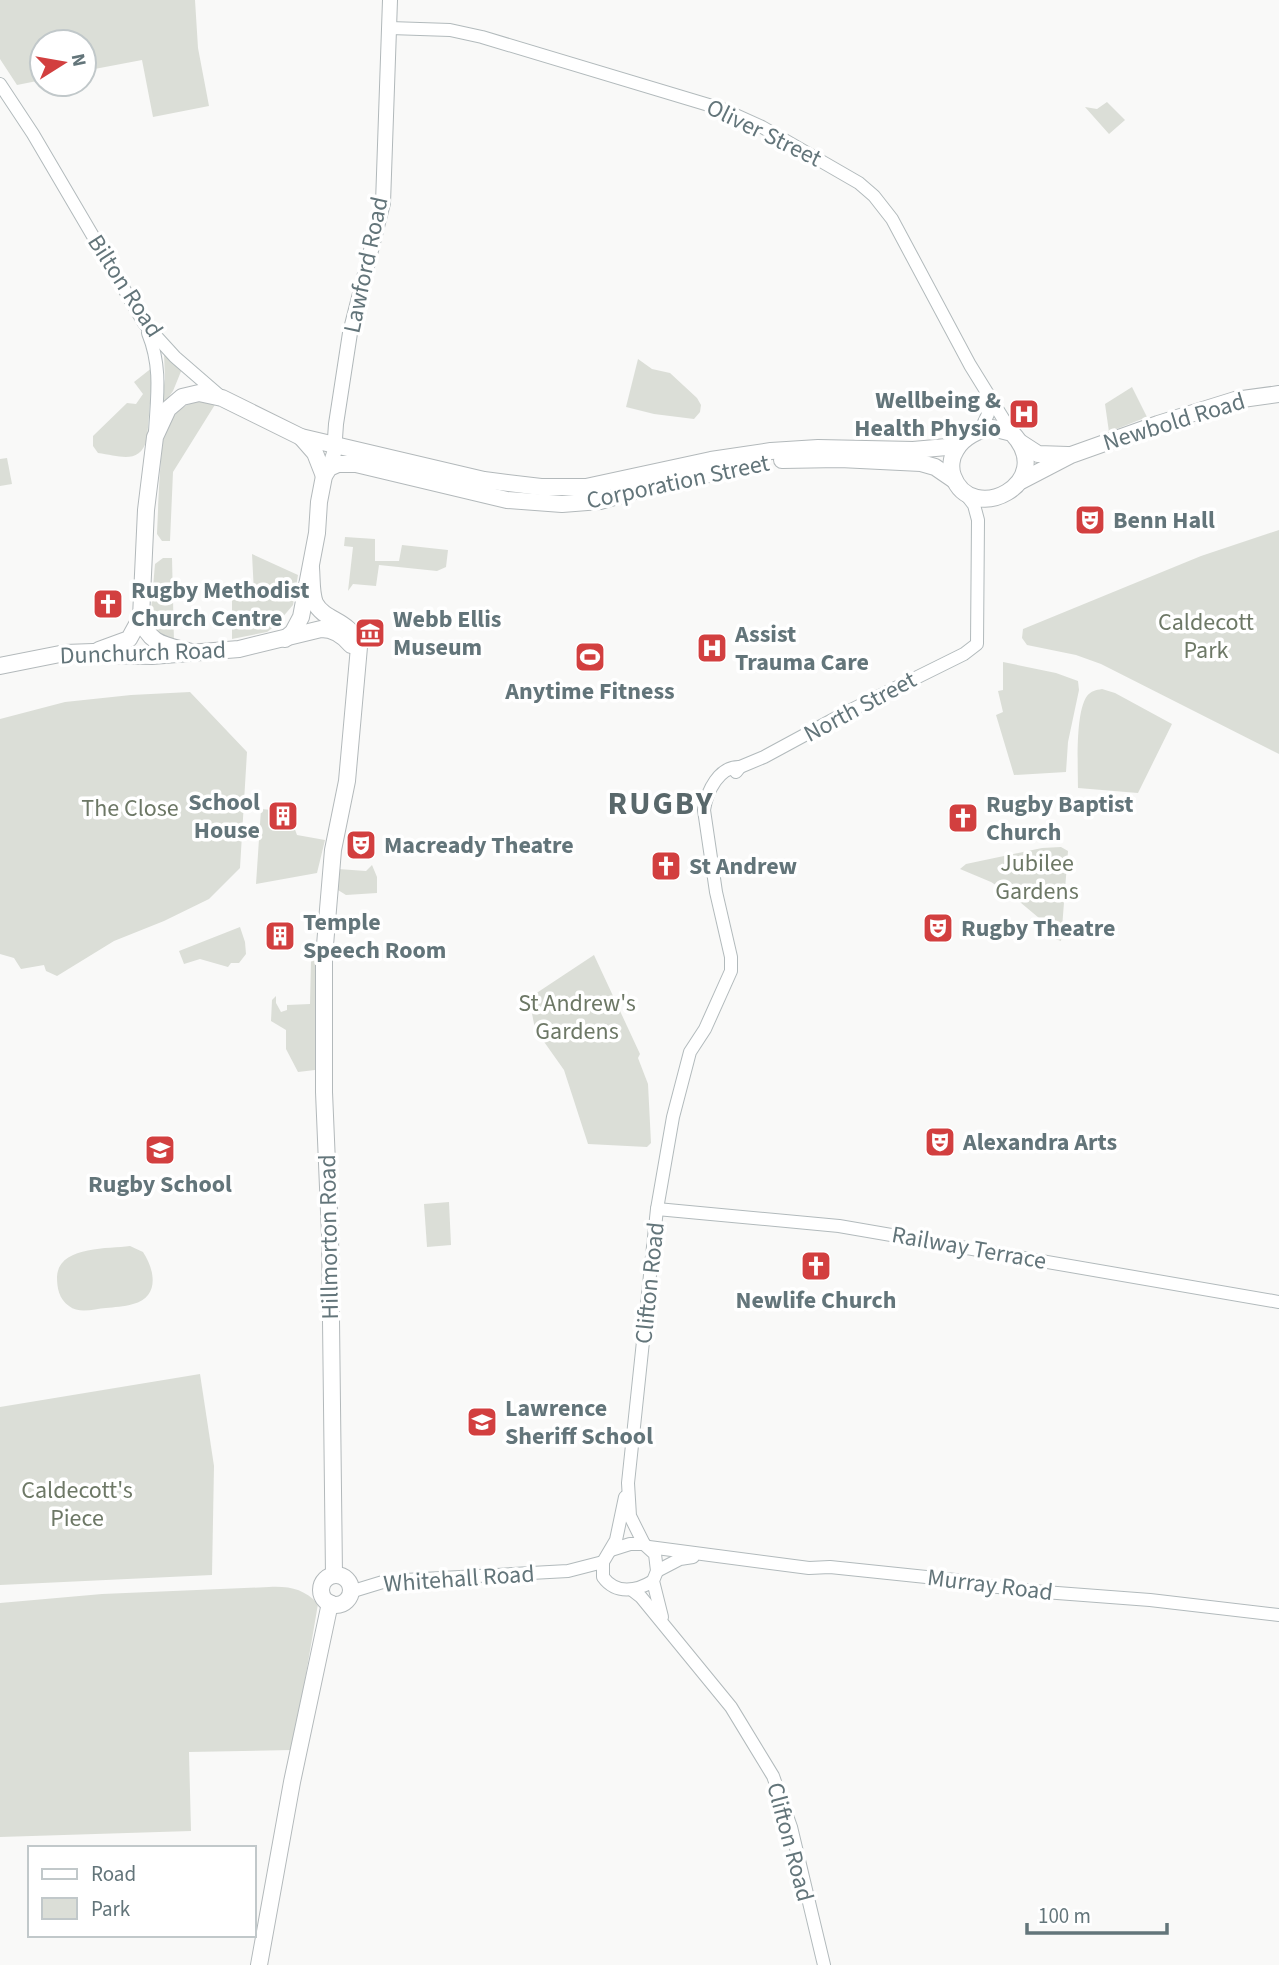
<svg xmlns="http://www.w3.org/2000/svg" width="1279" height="1965" font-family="'Source Sans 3',sans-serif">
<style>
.green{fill:#dbded7}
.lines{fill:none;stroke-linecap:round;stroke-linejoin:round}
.secondary-casing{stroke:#b2babc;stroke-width:14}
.primary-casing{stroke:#b1b8ba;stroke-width:16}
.highway-casing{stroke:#b3b9bb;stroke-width:18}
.secondary{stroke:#fff;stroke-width:12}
.primary{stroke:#fff;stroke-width:14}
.highway{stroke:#fff;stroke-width:16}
.labels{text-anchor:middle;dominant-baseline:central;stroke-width:7;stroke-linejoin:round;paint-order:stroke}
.street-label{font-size:24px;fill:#63757a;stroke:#fff}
.poi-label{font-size:24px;font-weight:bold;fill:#63757a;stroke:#fff;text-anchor:start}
.park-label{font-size:24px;fill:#6d7866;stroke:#fff}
.district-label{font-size:32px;font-weight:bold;letter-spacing:2px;fill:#59686b;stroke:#fff}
</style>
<rect width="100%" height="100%" fill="#f9f9f8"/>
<!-- green -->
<g class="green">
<path d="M0,0h195l3,48 11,58 -56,11 -11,-57 -58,11v-29h-42v38l-25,5 -17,-26z"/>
<path d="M1107,102l18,18 -16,14 -24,-27 12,2z"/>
<path d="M164,354l18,15 -9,22 -13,18 5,-30z"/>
<path d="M638,359l14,10 18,4 27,25 4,7 -1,7 -6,7 -40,-5 -28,-7z"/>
<path d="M153,367l-6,72c-7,26 -27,17 -49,14l-5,-7v-10l34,-33 9,1 7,-10 -9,-12z"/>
<path d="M1132,387l15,30 -38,15 -4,-28z"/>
<path d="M204,400l12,3 -43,69 -3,69h-8l-5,-7c1,-19 3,-94 9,-106 9,-17 20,-26 38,-28z"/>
<path d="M7,458l5,26 -12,2v-27z"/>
<path d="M1279,530v224l-178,-90 -25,-9 -49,-10 -5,-7 1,-9 178,-73z"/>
<path d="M345,537l30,2v22h24l3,-16 46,5 -2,17 -9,4 -58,-6 -3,21 -23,-2 -5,7 5,-44 -9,-1z"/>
<path d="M252,554l46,21 -5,30 -18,21 -8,6 -35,7v-45l22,-1z"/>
<path d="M163,558h9l2,84 -17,-6 -7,-14 5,-58z"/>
<path d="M1003,662l53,11 22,8 1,9 -11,52 -2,30 -52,3 -18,-60 7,-3 -5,-21 5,-1z"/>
<path d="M1102,689l13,4 57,31 -34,69 -60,-5c0,-21 -3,-75 9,-92 4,-5 9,-6 15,-7z"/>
<path d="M190,692l57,60 -7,116 -31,31 -45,22 -50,20 -57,35 -11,-5 -2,-6 -23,4 -7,-11 -14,-4v-235l65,-17 66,-7z"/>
<path d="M273,804l-1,23 9,1v-8l12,4 4,11 28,5 -8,33 -61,11 5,-75 11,1z"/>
<path d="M1042,848l19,-1 7,4 -7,90 -6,-2 -16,-21 -25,-21 -23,-15 -31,-13 6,-5z"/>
<path d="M372,865l5,12v16l-31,2 -8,-5v-21l28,2z"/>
<path d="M240,927l5,15 1,12 -7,9h-8l-3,4 -28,-8 -16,5 -5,-13z"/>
<path d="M594,955l46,99 -2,4 10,26 3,59 -4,4 -59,-3 -24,-74 -29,-41 -6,-31z"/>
<path d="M311,960h5l-1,110 -17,2 -12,-23v-19l-15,-9 1,-21 4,-4v7l5,9 6,-2v-5l23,-1z"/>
<path d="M449,1202l2,43 -24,2 -3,-43z"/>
<path d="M130,1246l13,6c12,18 17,45 -10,52 -9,3 -19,3 -27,4 -12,1 -27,6 -37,-2 -10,-7 -12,-18 -12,-29 1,-31 50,-28 73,-31z"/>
<path d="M200,1374l14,92 -2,109 -212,10v-178z"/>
<path d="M269,1587c21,-1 35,2 49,17l-25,146 -104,2 2,79 -191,6v-234l102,-9z"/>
</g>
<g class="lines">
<!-- secondary casing -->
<g class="secondary-casing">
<g id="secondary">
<path d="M390,28l60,2 32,7 240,72 40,18 97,56 15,13 18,23 78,146 42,68"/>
<path d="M0,84l33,50 111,189 31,34 45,39"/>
<path d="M148,333c14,34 9,64 7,99"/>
<path d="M981,429l7,-15 -3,-18"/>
<path d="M736,772l4,-5 24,-10 85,-46 115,-57 13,-10 1,-124 -4,-15 -10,-13"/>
<path d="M657,1209l182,17 440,76"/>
<path d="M625,1497l-9,43 -13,22v15c13,18 34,14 50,4"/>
<path d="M644,1544l-14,-28 -2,-33 29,-274 16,-92 17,-65 15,-23 26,-58v-14l-15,-65 -12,-82c3,-19 15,-44 36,-43"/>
<path d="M649,1547l160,21 21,-1 125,13 15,4 74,8 106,8 129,15"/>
<path d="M611,1550l19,-6h14l11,10 2,17 -4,10 9,36"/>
<path d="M657,1571l23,-12 13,-2"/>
<path d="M632,1590l9,7 90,110 42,69 18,51 33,138"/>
<path d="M350,1592l36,-11 182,-10 35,-9"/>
</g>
</g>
<!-- primary casing -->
<g class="primary-casing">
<path id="primary" d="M329,468l5,-15 2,-29 14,-91 33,-130 7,-203"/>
</g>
<!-- highway casing -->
<g class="highway-casing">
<g id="highway">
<path d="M992,428l20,5c47,50 -41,94 -59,43 -3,-8 -2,-19 3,-26 6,-12 23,-21 36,-22z"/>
<path d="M301,437l14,16 9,23"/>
<path d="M1021,443l17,11 30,1"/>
<path d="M782,460l58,-1 81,4 14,4 19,13"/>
<path d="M1021,481l50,-26 87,-31 77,-24 44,-6"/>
<path d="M311,568c1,11 0,25 4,35 11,20 35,15 44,44l-12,134 -14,69 -9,107v135l6,143 4,340"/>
<path d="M285,639l8,-7 8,-15 16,-84 2,-31 5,-26 5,-8 9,-4h18l151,36 55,4 38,-3 52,-15 105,-22"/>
<path d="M99,650l30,-11 12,-22"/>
<path d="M191,652c-25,-7 -43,-7 -50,-35l5,-107 9,-73 13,-28 14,-12 17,-4 23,5 79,39 183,43 57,7h45l125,-27 60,-9 47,-3 95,2 45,-4"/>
<path d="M0,666l65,-13 28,-1 18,3 41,1 87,-7 82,-20c13,0 22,6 30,16"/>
<circle cx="336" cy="1590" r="15"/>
<path d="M259,1965l33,-183 38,-179"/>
</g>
</g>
<!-- secondary -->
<use href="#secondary" class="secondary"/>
<!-- primary -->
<use href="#primary" class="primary"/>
<!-- highway -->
<use href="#highway" class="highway"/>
</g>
<!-- icons -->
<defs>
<g id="hospital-square" transform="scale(1.575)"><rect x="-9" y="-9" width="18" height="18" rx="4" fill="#d23f3f" stroke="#fff"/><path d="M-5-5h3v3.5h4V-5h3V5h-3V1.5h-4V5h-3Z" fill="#fff"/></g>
<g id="theatre-square" transform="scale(1.575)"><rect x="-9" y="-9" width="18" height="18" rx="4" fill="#d23f3f" stroke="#fff"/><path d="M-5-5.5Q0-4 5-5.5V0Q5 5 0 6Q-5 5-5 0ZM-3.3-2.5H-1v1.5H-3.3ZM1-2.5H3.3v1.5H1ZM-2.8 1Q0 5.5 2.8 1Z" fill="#fff"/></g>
<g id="church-square" transform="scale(1.575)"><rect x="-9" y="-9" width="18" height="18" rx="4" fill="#d23f3f" stroke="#fff"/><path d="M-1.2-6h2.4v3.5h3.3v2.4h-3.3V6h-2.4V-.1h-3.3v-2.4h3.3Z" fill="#fff"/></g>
<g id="museum-square" transform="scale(1.575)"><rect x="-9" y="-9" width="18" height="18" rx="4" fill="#d23f3f" stroke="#fff"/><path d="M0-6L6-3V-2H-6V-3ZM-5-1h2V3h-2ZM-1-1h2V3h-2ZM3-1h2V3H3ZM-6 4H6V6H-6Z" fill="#fff"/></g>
<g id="stadium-square" transform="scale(1.575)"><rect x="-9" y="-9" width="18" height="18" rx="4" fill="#d23f3f" stroke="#fff"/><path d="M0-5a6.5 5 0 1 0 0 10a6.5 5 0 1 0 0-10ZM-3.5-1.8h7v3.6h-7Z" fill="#fff"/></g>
<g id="building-square" transform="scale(1.575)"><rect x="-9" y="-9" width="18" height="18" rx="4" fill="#d23f3f" stroke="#fff"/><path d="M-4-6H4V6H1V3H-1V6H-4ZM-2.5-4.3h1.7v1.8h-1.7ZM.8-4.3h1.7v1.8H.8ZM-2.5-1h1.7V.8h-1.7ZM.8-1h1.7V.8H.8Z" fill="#fff"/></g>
<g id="school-square" transform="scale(1.575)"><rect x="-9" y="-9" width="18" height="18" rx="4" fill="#d23f3f" stroke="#fff"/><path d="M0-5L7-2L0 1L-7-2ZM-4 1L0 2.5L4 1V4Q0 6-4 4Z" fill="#fff"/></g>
</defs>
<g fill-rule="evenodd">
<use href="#hospital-square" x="1024" y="414"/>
<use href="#theatre-square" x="1090" y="520"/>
<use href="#church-square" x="108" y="604"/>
<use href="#museum-square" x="370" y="633"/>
<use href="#hospital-square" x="712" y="648"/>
<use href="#stadium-square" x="590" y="657"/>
<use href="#building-square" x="283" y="816"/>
<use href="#church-square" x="963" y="818"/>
<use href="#theatre-square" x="361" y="845"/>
<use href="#church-square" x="666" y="866"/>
<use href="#theatre-square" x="938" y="928"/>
<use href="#building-square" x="280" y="936"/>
<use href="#theatre-square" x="940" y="1142"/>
<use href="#school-square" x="160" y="1150"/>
<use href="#church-square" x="816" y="1266"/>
<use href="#school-square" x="482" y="1422"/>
</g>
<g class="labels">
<!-- street labels -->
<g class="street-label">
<text transform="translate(764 133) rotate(26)">Oliver Street</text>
<text transform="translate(366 265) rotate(-78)">Lawford Road</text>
<text transform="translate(125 286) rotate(57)">Bilton Road</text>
<text transform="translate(1174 422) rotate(-17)">Newbold Road</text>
<text transform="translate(678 482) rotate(-12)">Corporation Street</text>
<text transform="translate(143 653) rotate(-2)">Dunchurch Road</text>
<text transform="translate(860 707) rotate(-28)">North Street</text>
<text transform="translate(329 1237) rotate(-91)">Hillmorton Road</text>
<text transform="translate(969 1248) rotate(10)">Railway Terrace</text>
<text transform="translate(650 1283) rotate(-84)">Clifton Road</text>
<text transform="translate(459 1579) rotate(-4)">Whitehall Road</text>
<text transform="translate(990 1585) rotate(7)">Murray Road</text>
<text transform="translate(790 1842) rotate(75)">Clifton Road</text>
</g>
<!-- poi labels -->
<g class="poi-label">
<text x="1001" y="400" text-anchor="end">Wellbeing &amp;<tspan x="1001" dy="28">Health Physio</tspan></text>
<text x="1113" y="520">Benn Hall</text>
<text x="131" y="590">Rugby Methodist<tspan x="131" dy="28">Church Centre</tspan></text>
<text x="393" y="619">Webb Ellis<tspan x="393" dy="28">Museum</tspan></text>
<text x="735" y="634">Assist<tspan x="735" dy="28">Trauma Care</tspan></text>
<text x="590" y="691" text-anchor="middle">Anytime Fitness</text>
<text x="260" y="802" text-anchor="end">School<tspan x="260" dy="28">House</tspan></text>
<text x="986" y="804">Rugby Baptist<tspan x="986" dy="28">Church</tspan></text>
<text x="384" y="845">Macready Theatre</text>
<text x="689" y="866">St Andrew</text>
<text x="303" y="922">Temple<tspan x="303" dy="28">Speech Room</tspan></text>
<text x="961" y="928">Rugby Theatre</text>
<text x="963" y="1142">Alexandra Arts</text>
<text x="160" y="1184" text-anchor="middle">Rugby School</text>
<text x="816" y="1300" text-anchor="middle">Newlife Church</text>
<text x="505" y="1408">Lawrence<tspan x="505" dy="28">Sheriff School</tspan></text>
</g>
<!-- park labels -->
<g class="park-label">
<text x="1206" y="622">Caldecott<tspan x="1206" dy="28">Park</tspan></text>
<text x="130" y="808">The Close</text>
<text x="1037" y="863">Jubilee<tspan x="1037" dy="28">Gardens</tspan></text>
<text x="577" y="1003">St Andrew's<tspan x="577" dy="28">Gardens</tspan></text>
<text x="77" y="1490">Caldecott's<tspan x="77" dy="28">Piece</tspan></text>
</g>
<!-- district labels -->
<g class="district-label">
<text x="661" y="804">RUGBY</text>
</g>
</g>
<!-- legend -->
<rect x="28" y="1846" width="228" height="91" fill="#ffffff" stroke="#c1c8ca" stroke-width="2"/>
<rect x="42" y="1869" width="35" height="10" fill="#ffffff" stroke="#c1c8ca" stroke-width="2"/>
<text x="91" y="1881" font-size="21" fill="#63757a">Road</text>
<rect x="42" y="1898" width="35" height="21" fill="#dbded7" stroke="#c1c8ca" stroke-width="2"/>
<text x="91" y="1916" font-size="21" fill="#63757a">Park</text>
<!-- north arrow -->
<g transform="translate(63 63) rotate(79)"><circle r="33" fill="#ffffff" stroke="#c1c8ca" stroke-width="2"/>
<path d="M0-5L12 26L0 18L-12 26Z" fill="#d23f3f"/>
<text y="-10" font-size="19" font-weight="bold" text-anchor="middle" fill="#63757a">N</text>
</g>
<!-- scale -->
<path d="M1027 1923v10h140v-10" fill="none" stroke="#63757a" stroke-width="3.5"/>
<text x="1038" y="1923" font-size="21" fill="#63757a" stroke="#ffffff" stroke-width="5" paint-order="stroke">100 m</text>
</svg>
